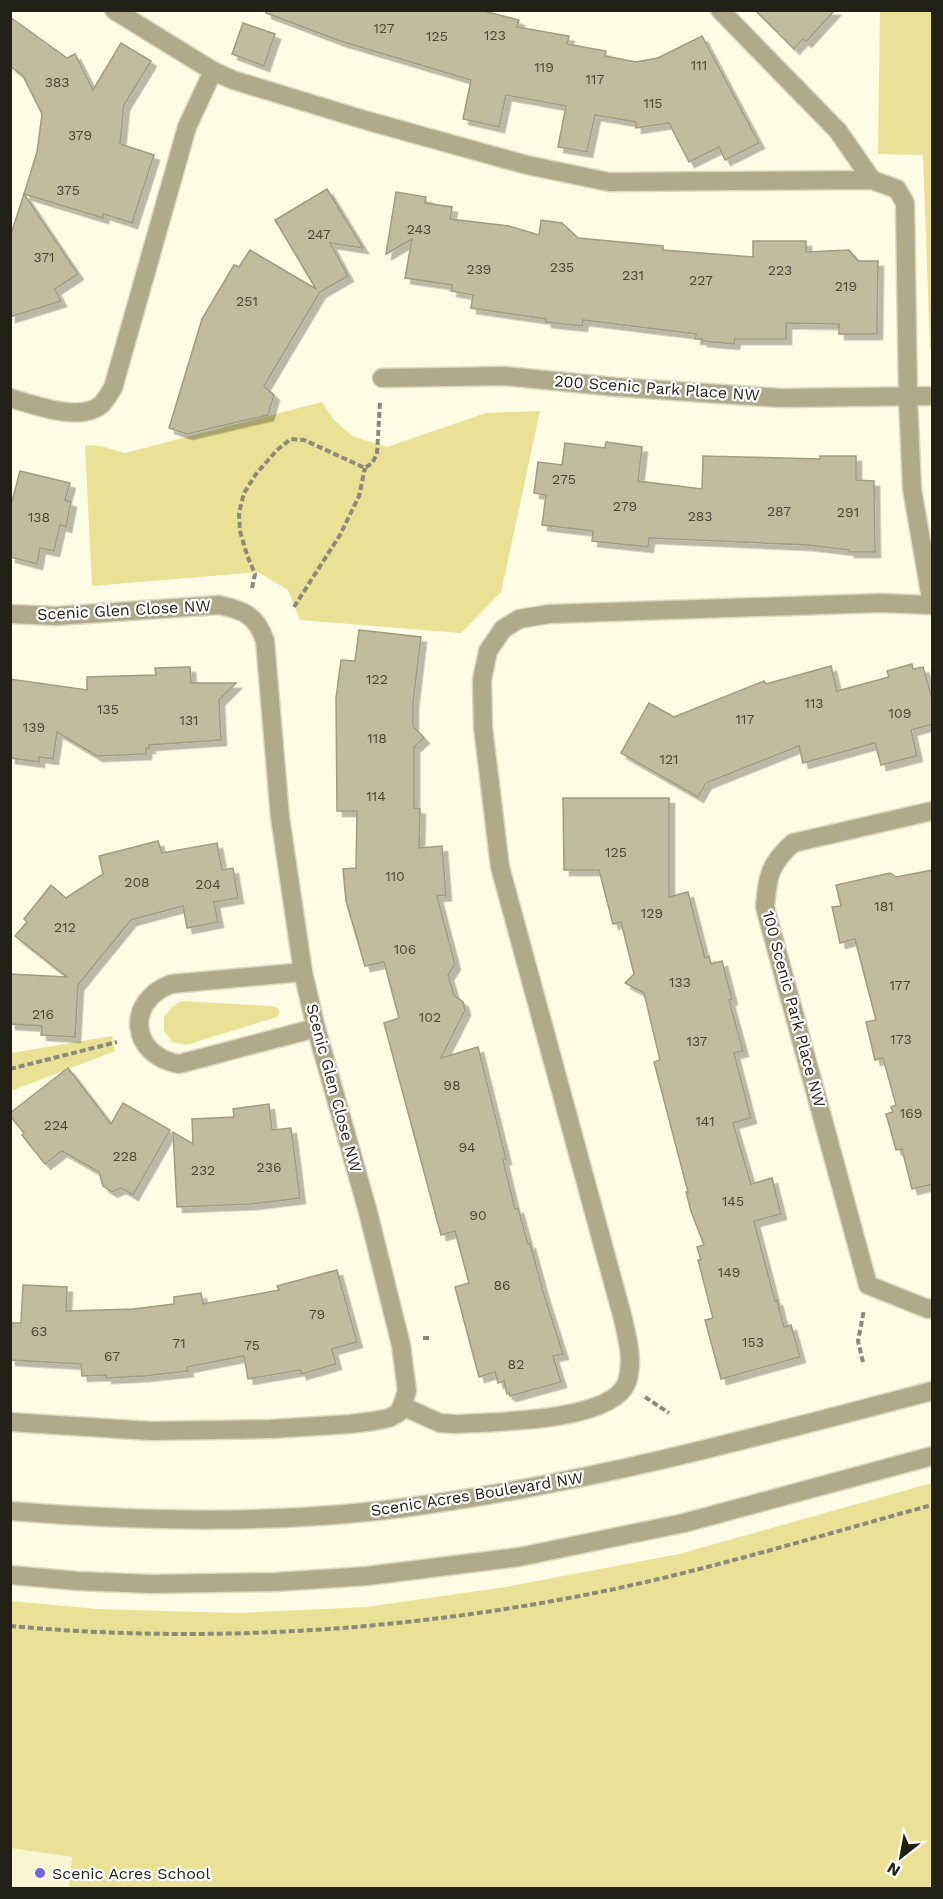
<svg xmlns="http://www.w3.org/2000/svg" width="943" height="1899" font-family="'Work Sans',sans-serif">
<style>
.built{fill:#f9f5d0}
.green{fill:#eae096}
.building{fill:#bfbca0;stroke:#9f9c81;stroke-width:1.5;filter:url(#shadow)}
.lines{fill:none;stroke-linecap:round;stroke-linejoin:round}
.minor-casing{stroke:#dbd9c4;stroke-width:21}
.path{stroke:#8b8a79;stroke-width:4;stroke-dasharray:6 3;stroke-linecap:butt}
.minor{stroke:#afab8a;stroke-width:18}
.poi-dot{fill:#6d66e0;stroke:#fff;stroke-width:2}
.labels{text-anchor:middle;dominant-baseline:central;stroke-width:4.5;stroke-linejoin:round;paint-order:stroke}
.number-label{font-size:14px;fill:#494838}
.street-label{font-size:16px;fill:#222116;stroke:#fff}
.poi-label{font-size:16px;fill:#222116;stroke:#fff;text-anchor:start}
</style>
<defs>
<filter id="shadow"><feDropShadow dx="5.5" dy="5.5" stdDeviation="0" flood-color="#0004"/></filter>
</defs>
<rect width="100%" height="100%" fill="#fefce5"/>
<!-- built -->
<path class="built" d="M11,1848l61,9 -3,31h-58z"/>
<!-- green -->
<g class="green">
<path d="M880,11h52v340l-2,-3 -7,-193 -45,-1z"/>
<path d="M322,402l11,17 19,17 35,11 99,-34 54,-2 -39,181 -40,41 -161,-13 -12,-30 -30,-18 -166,14 -7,-141 15,1 25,7z"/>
<path d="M181,1001l90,5 7,2 1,5 -2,4 -91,28 -14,-3 -8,-12v-13l8,-10z"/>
<path d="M112,1036l3,15 -104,40v-38z"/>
<path d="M932,1483v405h-863l3,-31 -61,-9v-247l86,8 141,4 128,-6 140,-20 173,-33z"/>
</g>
<!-- building -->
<g class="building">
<path d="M266,10h214l39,10 -2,7 52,9 -2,8 39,7 -1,5 31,6 22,-4 44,-22 57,107 -34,17 -6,-13 -30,15 -20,-39 -33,5v-6l-41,-7 -8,37 -29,-5 8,-41 -60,-11 -7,32 -36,-8 8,-39 -131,-39 -74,-28z"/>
<path d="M755,10h80l-29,32 -3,-3 -9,10z"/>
<path d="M10,17l57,41 8,-4 18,36 28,-47 30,18 -27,44 -4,39 34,11 -22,68 -28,-9 -1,4 -79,-24 13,-42 5,-38 -19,-38 -13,-10z"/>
<path d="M243,23l32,11 -11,32 -32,-12z"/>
<path d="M327,189l36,59 -33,-5 18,33 -28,16 -56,94 10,9 -6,20 -81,19 -18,-6 33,-109 32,-54 5,2 11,-17 66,39 -41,-69z"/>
<path d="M396,192l30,5 -1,6 27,4 -2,12 59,7 30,9 2,-15 21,3 16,15 85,8v4l90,7v-16h53v11l43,-2 9,11h20l-1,73h-38v-10l-53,-1v16h-51l-1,5 -32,-3v-2h-7l1,-5 -113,-14 -1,6 -36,-4v-3l-75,-11 2,-13 -22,-4 1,-6 -47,-7 7,-39 -26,15z"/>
<path d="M24,194l54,80 -23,15 6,12 -51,16v-80z"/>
<path d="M606,442l36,5 -4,34 64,8 1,-33 117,3v-3h36v24l18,1 1,71h-26v-2l-42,-5 -158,-7 -1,9 -56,-6 1,-10 -51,-6 4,-30 -12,-2 4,-31 24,3 3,-22 40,5z"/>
<path d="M20,471l50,12 -5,17 6,2 -5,25 -6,-2 -6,26 -14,-3 -3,16 -27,-7v-48z"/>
<path d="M359,630l62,7 -8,66v23l11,12 -10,9v61l6,1 -1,39 23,-2 4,49 -9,1 18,68 -7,11 6,20 9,7 2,8 -24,48 37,-11 28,112 -3,1 12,49 3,-1 10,36 2,-1 13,48 20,63 -10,2 8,26 -51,14 -1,-3 -2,1 -3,-13 -6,2 -3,-11 -16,5 -24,-90 14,-4 -14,-52 -14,4 -57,-212 15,-5 -15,-56 -19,4 -19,-65 -3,-32 13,-1 1,-57h-20l-1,-113 5,-38 14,1z"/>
<path d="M912,664l1,5 10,-2 10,35v22l-22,6 6,26 -36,9 -6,-22 -72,20 -4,-17 -93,37 -8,14 -77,-44 28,-50 25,14 90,-36 2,3 65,-18 6,25 52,-14 -2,-6z"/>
<path d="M190,667l1,16h45l-17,17 2,40 -72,5 1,3h-4v6l-49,2 -40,-24 -4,27 -14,-2v5l-29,-4v-79l77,11v-13l69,-2 -1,-7z"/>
<path d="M563,798h106v99l19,-5 17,66 4,-2 2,8 11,-3 10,38 -3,1 14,51 -9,2 17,65 -18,5 18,61 21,-6 9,36 -27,7 21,80 2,-1 7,27 7,-2 9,32 -79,22 -16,-59 8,-2 -15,-58h3l-4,-13 7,-2 -13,-34 -5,-19h2l-34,-130 6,-2 -16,-67 -19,-10 9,-9 -13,-52 -8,2 -14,-54h-35z"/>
<path d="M158,841l4,12 55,-10 5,27 11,-2 5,30 -24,4 4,20 -31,6 -4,-22 -52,14 -53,65 -3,52 -34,-2 1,-9 -32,-2v-50l57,3 -52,-41 12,-14 -3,-3 27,-34 15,13 37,-24 -4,-18z"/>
<path d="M933,870v314l-21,5 -10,-40 -6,1 -10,-36 7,-2 -2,-5 5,-2 -13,-47 -8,2 -9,-38 10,-2 -21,-81 -15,4 -8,-36 9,-1 -5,-21 54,-12 6,4z"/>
<path d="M68,1068l43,56 12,-21 47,27 -37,65 -12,-7 -9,4 -9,-6 -4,-14 -37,-21 -17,13 -23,-29 2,-2 -14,-17v-3z"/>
<path d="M269,1104l3,26 19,-2 9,70 -49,6 -74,3 -4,-75 20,12 -1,-25 42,-2 -1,-8z"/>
<path d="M337,1270l20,72 -25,7 4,15 -35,10 -1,-4 -52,9 -4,-23 -57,11 1,4 -44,5 -38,2v-3l-24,1 -1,-12 -71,-4v-37h11l2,-38 44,2 -1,24 67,-2 41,-5v-7l27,-4 2,11 76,-14 -2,-4z"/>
</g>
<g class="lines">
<!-- minor casing -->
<g class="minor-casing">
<g id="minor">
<path d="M114,10l99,61 20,9 135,41 159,44 82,17 263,-2 25,9 8,14 3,195 4,91 20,115"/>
<path d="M720,10l118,121 34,49"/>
<path d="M382,378l122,-2 112,11 165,11 151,-2"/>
<path d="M10,398c25,7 71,25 92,6 4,-5 8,-11 11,-16l74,-261 26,-56"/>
<path d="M10,614l46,2 163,-11c25,5 38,11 46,36l15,176 23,155 13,56 52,184 33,133 6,46 -5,15 -4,7 -9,5 -15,3 -24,3 -79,5 -120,2 -141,-9"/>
<path d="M932,811l-139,32c-24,22 -25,32 -28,64l103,378 60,24 4,-1"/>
<path d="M303,972l-132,12c-47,18 -40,72 8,80l137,-36"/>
<path d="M402,1406l38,17 15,1c37,-2 158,-2 172,-42 7,-22 0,-45 -5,-67l-122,-448 -17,-140 -1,-47 6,-29 15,-22 16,-10 30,-5 331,-11 52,2"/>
<path d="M10,1511c138,11 277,14 414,-6 172,-24 340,-70 508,-114"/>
<path d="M10,1575l68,6 73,3 124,-2 92,-6 152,-19 165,-34 248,-67"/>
</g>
</g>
<!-- path -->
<g class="path">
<path d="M252,588l3,-14 -8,-19 -7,-24 -1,-18 5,-20 12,-19 21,-24 14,-11 13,1 61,28 7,-5 5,-9 3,-52"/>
<path d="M294,607l46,-72 19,-39 6,-28"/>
<path d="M10,1069l107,-27"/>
<path d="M423,1338h9"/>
<path d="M863,1362l-5,-21 6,-31"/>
<path d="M645,1397l24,16"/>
<path d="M10,1626c197,18 397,5 590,-34 112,-23 222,-57 332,-87"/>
</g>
<!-- minor -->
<use href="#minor" class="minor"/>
</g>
<!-- markers -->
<circle class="poi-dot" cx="40" cy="1873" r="6"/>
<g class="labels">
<!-- number labels -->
<g class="number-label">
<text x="384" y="28">127</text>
<text x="495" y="35">123</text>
<text x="437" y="36">125</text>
<text x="699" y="65">111</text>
<text x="544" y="67">119</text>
<text x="595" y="79">117</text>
<text x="57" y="82">383</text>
<text x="653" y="103">115</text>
<text x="80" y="135">379</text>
<text x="68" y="190">375</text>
<text x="419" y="229">243</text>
<text x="319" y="234">247</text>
<text x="44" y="257">371</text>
<text x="562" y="267">235</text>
<text x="479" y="269">239</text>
<text x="780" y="270">223</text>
<text x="633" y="275">231</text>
<text x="701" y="280">227</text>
<text x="846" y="286">219</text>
<text x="247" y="301">251</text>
<text x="564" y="479">275</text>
<text x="625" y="506">279</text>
<text x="779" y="511">287</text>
<text x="848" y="512">291</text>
<text x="700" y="516">283</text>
<text x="39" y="517">138</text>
<text x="377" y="679">122</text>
<text x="814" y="703">113</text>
<text x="108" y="709">135</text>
<text x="900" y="713">109</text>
<text x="745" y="719">117</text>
<text x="189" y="720">131</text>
<text x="34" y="727">139</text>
<text x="377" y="738">118</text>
<text x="669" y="759">121</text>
<text x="376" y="796">114</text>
<text x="616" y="852">125</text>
<text x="395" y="876">110</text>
<text x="137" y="882">208</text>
<text x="208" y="884">204</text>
<text x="884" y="906">181</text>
<text x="652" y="913">129</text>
<text x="65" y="927">212</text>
<text x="405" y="949">106</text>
<text x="680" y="982">133</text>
<text x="900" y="985">177</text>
<text x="43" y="1014">216</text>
<text x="430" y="1017">102</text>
<text x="901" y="1039">173</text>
<text x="697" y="1041">137</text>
<text x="452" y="1085">98</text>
<text x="911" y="1113">169</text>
<text x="705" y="1121">141</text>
<text x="56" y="1125">224</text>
<text x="467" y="1147">94</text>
<text x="125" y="1156">228</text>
<text x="269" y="1167">236</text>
<text x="203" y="1170">232</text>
<text x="733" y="1201">145</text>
<text x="478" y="1215">90</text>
<text x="729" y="1272">149</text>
<text x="502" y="1285">86</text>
<text x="317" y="1314">79</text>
<text x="39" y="1331">63</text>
<text x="753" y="1342">153</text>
<text x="179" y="1343">71</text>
<text x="252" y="1345">75</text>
<text x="112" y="1356">67</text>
<text x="516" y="1364">82</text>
</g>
<!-- street labels -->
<g class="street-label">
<text transform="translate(657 388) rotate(4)">200 Scenic Park Place NW</text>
<text transform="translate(124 610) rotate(-3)">Scenic Glen Close NW</text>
<text transform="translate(794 1009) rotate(75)">100 Scenic Park Place NW</text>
<text transform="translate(334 1088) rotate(75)">Scenic Glen Close NW</text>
<text transform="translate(477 1494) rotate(-9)">Scenic Acres Boulevard NW</text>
</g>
<!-- poi labels -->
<g class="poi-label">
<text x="52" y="1873">Scenic Acres School</text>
</g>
</g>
<!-- border -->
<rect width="943" height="1899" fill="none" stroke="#222116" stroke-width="24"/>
<!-- north arrow -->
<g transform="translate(901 1857) rotate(211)" stroke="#ffffff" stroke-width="4.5" paint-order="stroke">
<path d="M0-4.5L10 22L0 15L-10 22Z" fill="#222116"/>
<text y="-9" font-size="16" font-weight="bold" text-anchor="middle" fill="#222116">N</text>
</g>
</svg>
